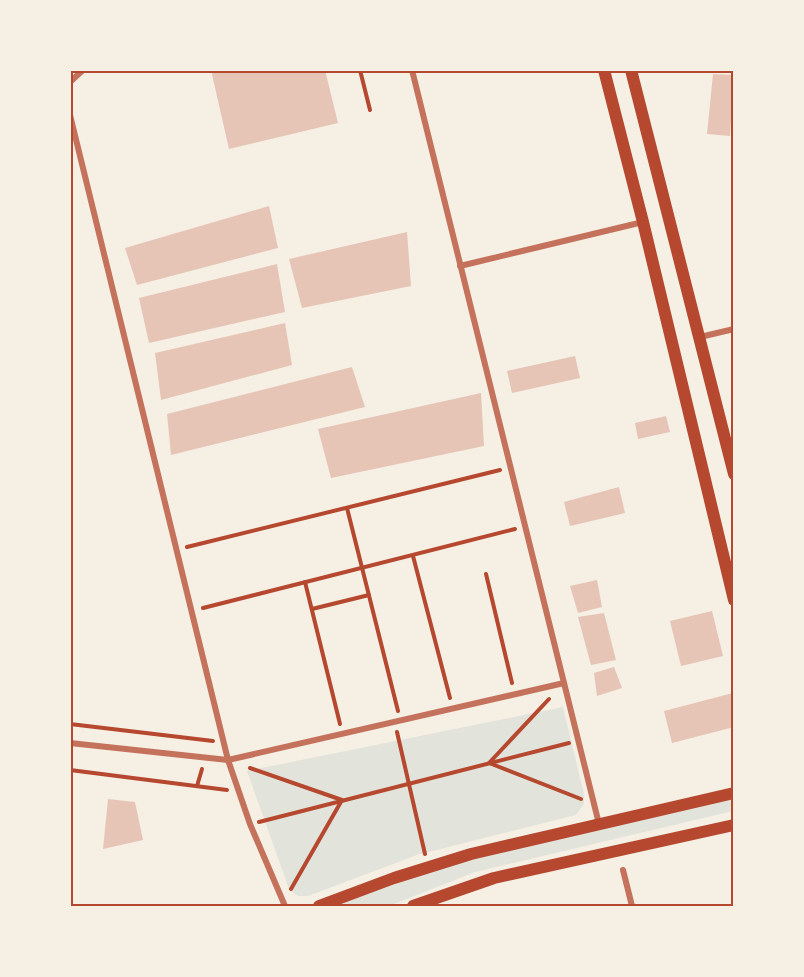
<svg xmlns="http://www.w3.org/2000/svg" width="804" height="977" font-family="'Open Sans',sans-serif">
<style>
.green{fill:#e2e4dc}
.building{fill:#e6c5b7}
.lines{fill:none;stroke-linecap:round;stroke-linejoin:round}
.path{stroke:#b5482f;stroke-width:4}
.minor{stroke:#c5725c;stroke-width:6}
.secondary{stroke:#b5482f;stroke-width:12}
.neatline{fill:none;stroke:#b5482f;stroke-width:2}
</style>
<rect width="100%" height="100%" fill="#f6efe4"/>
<!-- green -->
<g class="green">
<path d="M563,707l21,87v10l-8,11 -159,40 -109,41h-10l-9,-7 -42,-118z"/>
<path d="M733,798v13l-258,61 -86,34h-58l112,-40z"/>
</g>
<!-- building -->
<g class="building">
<path d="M211,70h114l13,53 -109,26z"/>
<path d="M713,74l21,1 -4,61 -23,-2z"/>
<path d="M269,206l9,42 -141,37 -12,-37z"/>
<path d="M407,232l4,54 -109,22 -13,-49z"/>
<path d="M277,264l8,48 -136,31 -10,-45z"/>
<path d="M285,323l7,42 -131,35 -6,-47z"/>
<path d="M575,356l5,22 -68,15 -5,-22z"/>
<path d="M352,367l13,40 -194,48 -4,-41z"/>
<path d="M481,393l3,53 -153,32 -13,-49z"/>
<path d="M666,416l4,16 -32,7 -3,-16z"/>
<path d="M619,487l6,26 -55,13 -6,-24z"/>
<path d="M597,580l5,27 -24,6 -8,-27z"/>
<path d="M712,611l11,45 -42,10 -11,-45z"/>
<path d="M604,613l12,47 -25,5 -13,-48z"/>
<path d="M614,667l8,21 -25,8 -3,-23z"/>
<path d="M733,693l1,34 -62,16 -8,-32z"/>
<path d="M108,799l27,3 8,38 -40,9z"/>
</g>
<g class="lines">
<!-- path -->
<g class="path">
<path d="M360,70l10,40"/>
<path d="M347,508l51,203"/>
<path d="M187,547l313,-77"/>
<path d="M413,556l37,142"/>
<path d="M486,574l26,109"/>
<path d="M305,582l35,142"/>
<path d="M203,608l312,-79"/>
<path d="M312,609l57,-14"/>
<path d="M549,699l-60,64 92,36"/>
<path d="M70,724l143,17"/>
<path d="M397,732l28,122"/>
<path d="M250,768l92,32 -51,89"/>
<path d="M70,770l157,20"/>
<path d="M197,786l5,-17"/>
<path d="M259,822l310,-79"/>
</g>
<!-- minor -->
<g class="minor">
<path d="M412,70l187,754"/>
<path d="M70,82l13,-12"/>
<path d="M70,115l158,645 22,64 35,82"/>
<path d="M460,266l183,-44"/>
<path d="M700,337l34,-8"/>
<path d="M70,743l158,17 336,-77"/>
<path d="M623,870l9,36"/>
</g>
<!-- secondary -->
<g class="secondary">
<path d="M604,70l39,152 91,378"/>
<path d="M631,70l103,404"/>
<path d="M319,906l75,-28 77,-24 263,-61"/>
<path d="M413,906l81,-28 240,-53"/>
</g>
</g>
<!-- border -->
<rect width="804" height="977" fill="none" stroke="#f6efe4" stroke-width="144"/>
<rect x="72" y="72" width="660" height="833" class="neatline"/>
</svg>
